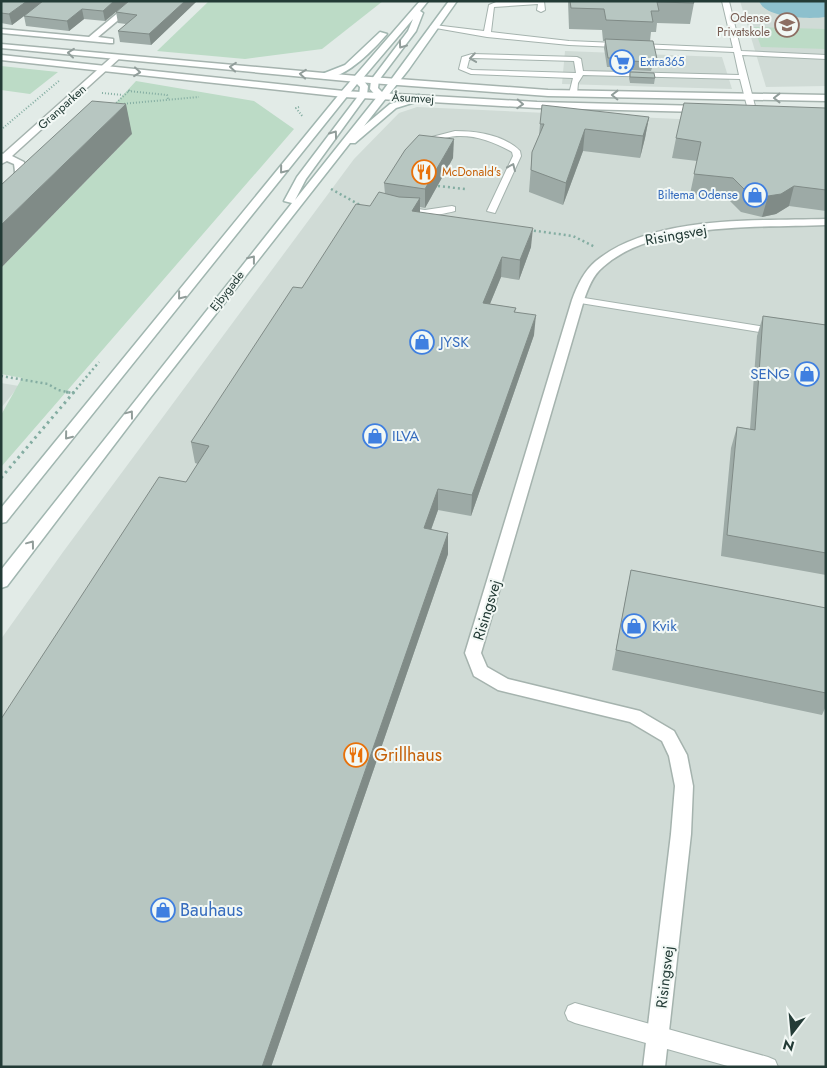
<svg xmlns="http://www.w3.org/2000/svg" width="827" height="1068" font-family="Jost,sans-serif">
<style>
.built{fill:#d0dbd6}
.green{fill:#bcdbc6}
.water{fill:#8dc0cd}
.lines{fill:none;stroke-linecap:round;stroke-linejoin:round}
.service-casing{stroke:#a5b3ae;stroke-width:2}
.minor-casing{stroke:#a5b3ae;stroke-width:3}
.tertiary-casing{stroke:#a5b3ae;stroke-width:3}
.secondary-casing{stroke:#a1b6b0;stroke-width:3}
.path-far2{stroke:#84ada2;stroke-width:2;stroke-dasharray:1 2;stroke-linecap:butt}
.path-far1{stroke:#84ada2;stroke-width:2.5;stroke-dasharray:2 3;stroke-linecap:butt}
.path{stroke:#84ada2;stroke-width:3;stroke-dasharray:2.5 4;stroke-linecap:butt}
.service{fill:#fff;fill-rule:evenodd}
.minor{fill:#fff;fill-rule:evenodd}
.tertiary{fill:#fff;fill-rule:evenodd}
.secondary{fill:#fff;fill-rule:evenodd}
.wall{fill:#9daaa6}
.shaded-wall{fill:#808b87}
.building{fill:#b7c6c1;stroke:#808b87}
.oneway{stroke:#919d9a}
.labels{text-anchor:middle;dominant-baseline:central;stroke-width:4;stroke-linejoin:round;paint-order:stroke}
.far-education-label{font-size:12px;fill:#785e54;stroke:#f2f8f5;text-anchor:end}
.far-shop-label{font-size:12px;fill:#366cbe;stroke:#f2f8f5;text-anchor:start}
.far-street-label{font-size:12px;fill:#233b36;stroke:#f2f8f5}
.far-food-label{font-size:12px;fill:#c56008;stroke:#f2f8f5;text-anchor:start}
.street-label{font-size:15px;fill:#233b36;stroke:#f2f8f5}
.shop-label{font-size:15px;fill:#366cbe;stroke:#f2f8f5;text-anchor:start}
.near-food-label{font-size:18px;fill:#c56008;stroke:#f2f8f5;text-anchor:start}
.near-shop-label{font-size:18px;fill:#366cbe;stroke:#f2f8f5;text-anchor:start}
</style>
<rect width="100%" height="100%" fill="#e2ebe7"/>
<!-- built -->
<g class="built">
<path d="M740,1h86v85l-60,1z"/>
<path d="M565,51l157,6 10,32 -170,-5z"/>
<path d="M417,107l262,12 147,1v947h-825v-428l62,-87 291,-393 45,-46z"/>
<path d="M1,383l18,3 -18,22z"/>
</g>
<!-- green -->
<g class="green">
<path d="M209,1h174l-61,48 -77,10 -88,-8z"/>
<path d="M754,27l72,2v20l-65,-2z"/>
<path d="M1,66l57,6 -28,22 -29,-4z"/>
<path d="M136,81l118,20 40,28 -293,338v-52l21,-37 -21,-4v-106l130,-133 -19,-28z"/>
</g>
<!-- water -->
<path class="water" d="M759,1h67v16c-16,2 -60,2 -67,-16z"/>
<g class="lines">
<!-- service casing -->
<g class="service-casing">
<g id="service">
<path d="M544,1l1,9 -4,2 -4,-2 1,-6 -44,3 -3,25 78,9 164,7 -11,-47h7l12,50 85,4v4l-84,-4 14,55 -4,3 -4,-3 -8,-31 -157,-4 -5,8 -1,11 -4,2 -4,-2 4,-16 -102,-4 -12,-5 3,-12 10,-3 105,3 4,2 2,12 156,4 -5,-23 -165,-7 -82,-8 -57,-10 4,-2 50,6 5,-26 7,-3zM473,58l101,3 2,12 -104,-3 -5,-2 2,-8z"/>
<path d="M455,131c22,0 49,4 65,20l1,5 -26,57 -8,-2 26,-55 -1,-4c-21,-12 -44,-20 -68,-14 -9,2 -16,8 -25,11l-4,-3 13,-8z"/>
<path d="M452,206l3,1v4c-16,4 -44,10 -58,-1l5,-3 23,3z"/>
<path d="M578,297l200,32 6,3 -6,3 -204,-33 -1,-2z"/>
<path d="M575,1003l193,54 7,3 3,7h-47l-156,-44 -7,-3 -3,-7 3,-7z"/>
</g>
</g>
<!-- minor casing -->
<g class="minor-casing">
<g id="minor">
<path d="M132,1h9l-43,36 15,2v4h-3l-109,-10v-4l88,8z"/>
<path d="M114,55l7,2 -109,99 12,6c3,19 0,42 -23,49v-9c14,-12 16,-20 13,-38l-7,-3 -6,3v-11l2,1z"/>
<path d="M826,219v6c-65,3 -172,-4 -223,42 -10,8 -15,21 -19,33l-103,353 6,14 21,12 132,32 34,20 13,24 6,31 -2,48 -26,233h-22l28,-233 4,-48 -6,-30 -7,-15 -32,-19 -132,-32 -24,-14 -9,-23 107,-353c5,-14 12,-29 24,-39 56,-46 161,-40 230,-42z"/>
</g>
</g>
<!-- tertiary casing -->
<g class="tertiary-casing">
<g id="tertiary">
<path d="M1,44l356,32 191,14 278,5v6l-278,-5 -191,-14 -356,-34z"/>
<path d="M1,55l343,36 193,11 165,4 5,3 -5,3 -165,-4 -193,-11 -343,-37z"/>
</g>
</g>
<!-- secondary casing -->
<g class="secondary-casing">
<g id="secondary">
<path d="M420,1h8l-8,10 3,2 -7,18 -37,49 -1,8 4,4 67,-91h8l-48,68 -45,57 26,-22 29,-9 4,3 -1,2 -26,8 -41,35h-5l-200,255 -143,188 -6,2v-18l291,-367 -8,-2 13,-24 62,-82 1,-8 -3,-3 -351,438 -5,1v-15l340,-416zM413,19l-5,12 -37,49 -1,9 7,8 -82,103 11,-21 61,-84 1,-9 -6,-7z"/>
<path d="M380,32l7,2c-13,15 -43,47 -65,44v-4l23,-9z"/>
</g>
</g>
<!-- path-far2 -->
<g class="path-far2">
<path d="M128,91l39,4 1,4"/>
<path d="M102,93l21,2"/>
<path d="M121,104l78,-7"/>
<path d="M114,105l17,-16"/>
<path d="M299,107l-3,1 7,9"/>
<path d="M3,128l57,-48"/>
</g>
<!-- path-far1 -->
<g class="path-far1">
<path d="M438,186l27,3"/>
<path d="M331,189l29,16"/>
<path d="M529,230l44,6 22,11"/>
<path d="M1,376l47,8 10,6 14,3"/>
<path d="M73,393l26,-31"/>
</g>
<!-- path -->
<g class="path">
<path d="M66,392l7,1"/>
<path d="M1,478l73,-86"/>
</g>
<!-- service -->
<use href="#service" class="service"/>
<!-- minor -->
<use href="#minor" class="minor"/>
<!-- tertiary -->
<use href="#tertiary" class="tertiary"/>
<!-- secondary -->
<use href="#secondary" class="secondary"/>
</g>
<!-- wall -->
<g class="wall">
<path d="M1,1h128l-24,20 -21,-2 -15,12 -43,-5 -2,-10 -12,9 -11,-2z"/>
<path d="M197,1l-46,44 -31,-3 -2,-11 8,-7 -8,-1 -2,-11z"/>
<path d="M568,1h125l1,2 -4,21 -33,-1 -1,9h-5l-1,9 7,18 -2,9h-3l-1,3 -24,-1v-3h-20l-3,-19 1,-7h-2l-1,-11 -33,-1z"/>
<path d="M630,72l25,6 -1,6 -24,-1 -1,-5z"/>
<path d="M826,108v103l-37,-5 -13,8 -14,3 -21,-5 -13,-13 -38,-5 7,-33 -25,-3 4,-20z"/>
<path d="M649,117l-4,21 -5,20 -57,-7 -20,54 -34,-13 3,-40 7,-16 1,-12z"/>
<path d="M453,158l-28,50 -5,-1v6l111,34 -12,33 -18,-3 -11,27 26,4 -1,4 19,23 -63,181 -33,-6 -7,20 17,3v21l-177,513h-270l185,-585 12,-18 -3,-1 -4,-21 111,-154 68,-82 15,-12 -1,-11z"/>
<path d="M763,316l63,9v250l-105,-19 10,-108 6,-21 13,2 7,-93z"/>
<path d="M631,570l195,38v98l-4,9 -210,-45z"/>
</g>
<!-- shaded-wall -->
<g class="shaded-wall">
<path d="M27,1h17l-32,24 -3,-11z"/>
<path d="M114,1h15l-24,20 -2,-10z"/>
<path d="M185,1h12l-46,44 -2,-11z"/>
<path d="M82,9l2,10 -15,12 -2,-10z"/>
<path d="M126,104l6,30 -131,134v-43z"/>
<path d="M649,117l-4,21 -5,20 3,-22z"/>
<path d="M585,129l-2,22 -20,54 3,-22z"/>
<path d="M454,139l-1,19 -28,50v-19z"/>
<path d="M794,186l-5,20 -13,8 -14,3 6,-21z"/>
<path d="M420,198v19l-8,-6z"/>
<path d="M533,228l-2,19 -12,33 1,-20z"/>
<path d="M502,257l-1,20 -19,46 1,-20z"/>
<path d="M536,315l-2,20 -63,181 1,-21z"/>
<path d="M438,489v21l-14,39v-21z"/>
<path d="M448,533v21l-177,513h-9z"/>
</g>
<!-- building -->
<g class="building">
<path d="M1,1h26l-18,13 -8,-1z"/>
<path d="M43,1h71l-11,10 -21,-2 -15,12 -43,-5z"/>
<path d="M129,1h56l-36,33 -31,-3 19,-16 -21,-3z"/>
<path d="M570,1h123l1,2 -37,-1 2,9h-8l2,11 -47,-2 -2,-11 -33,-1z"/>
<path d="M605,39l48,2 4,18h-5l1,3 -24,-1 -1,-3h-20z"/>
<path d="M630,72l24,1 1,5 -25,-1z"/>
<path d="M92,101l34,3 -125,121v-40z"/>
<path d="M684,103l142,5v82l-32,-4 -13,8 -13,2 -22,-5 -13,-13 -39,-4 7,-32 -25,-4z"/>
<path d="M542,105l107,12 -6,19 -58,-7 -19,54 -35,-13 1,-18 12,-28h-4z"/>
<path d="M419,135l35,4 -29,50 -41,-6 21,-33z"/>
<path d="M379,192l20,5 21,1 -8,13 121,17 -13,32 -18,-3 -19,46 33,5 -2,4 22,3 -64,180 -34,-6 -14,39 24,5 -186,534h-261v-348l158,-242 27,5 23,-36 -18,-4 102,-155 9,1 54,-84 14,2z"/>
<path d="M763,316l63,9v228l-99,-18 10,-108 18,3z"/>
<path d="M631,570l195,38v85l-210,-43z"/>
</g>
<!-- one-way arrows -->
<defs><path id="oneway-chevron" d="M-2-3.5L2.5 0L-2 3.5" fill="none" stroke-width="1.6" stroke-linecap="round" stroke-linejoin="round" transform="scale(1.25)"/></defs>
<g class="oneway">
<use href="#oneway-chevron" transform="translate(402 45) rotate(126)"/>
<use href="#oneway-chevron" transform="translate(71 53) rotate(-174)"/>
<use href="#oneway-chevron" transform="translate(473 58) rotate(172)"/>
<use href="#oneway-chevron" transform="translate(233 67) rotate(-175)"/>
<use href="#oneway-chevron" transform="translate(137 72) rotate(6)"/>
<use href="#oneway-chevron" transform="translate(303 74) rotate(-175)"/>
<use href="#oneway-chevron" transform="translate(615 95) rotate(-179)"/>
<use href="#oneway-chevron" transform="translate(777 98) rotate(-180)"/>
<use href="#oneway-chevron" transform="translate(520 104) rotate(3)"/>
<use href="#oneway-chevron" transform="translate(334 134) rotate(-54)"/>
<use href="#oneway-chevron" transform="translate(512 167) rotate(-66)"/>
<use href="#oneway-chevron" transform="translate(283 170) rotate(129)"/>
<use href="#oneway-chevron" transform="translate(252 259) rotate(-52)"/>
<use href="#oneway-chevron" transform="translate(181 296) rotate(129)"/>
<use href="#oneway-chevron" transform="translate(130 414) rotate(-53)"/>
<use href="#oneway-chevron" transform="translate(68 436) rotate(129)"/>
<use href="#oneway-chevron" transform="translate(31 544) rotate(-53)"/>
</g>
<!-- icons -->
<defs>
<g id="school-ring" transform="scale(1.25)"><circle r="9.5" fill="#f2f8f5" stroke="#8d6e63" stroke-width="1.5"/><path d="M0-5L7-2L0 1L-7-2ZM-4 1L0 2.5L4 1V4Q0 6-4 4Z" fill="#8d6e63"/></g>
<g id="supermarket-ring" transform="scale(1.25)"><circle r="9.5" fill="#f2f8f5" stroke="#3f7fe0" stroke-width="1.5"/><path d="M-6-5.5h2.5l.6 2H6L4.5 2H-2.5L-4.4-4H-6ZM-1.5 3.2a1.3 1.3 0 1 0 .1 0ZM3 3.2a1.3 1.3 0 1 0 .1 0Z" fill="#3f7fe0"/></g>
<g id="restaurant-ring" transform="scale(1.25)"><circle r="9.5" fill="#f2f8f5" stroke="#e8710a" stroke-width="1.5"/><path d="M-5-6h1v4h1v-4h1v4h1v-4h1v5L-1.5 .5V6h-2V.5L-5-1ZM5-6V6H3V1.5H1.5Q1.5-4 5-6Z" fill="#e8710a"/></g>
<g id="shop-ring" transform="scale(1.25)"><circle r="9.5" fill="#f2f8f5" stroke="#3f7fe0" stroke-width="1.5"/><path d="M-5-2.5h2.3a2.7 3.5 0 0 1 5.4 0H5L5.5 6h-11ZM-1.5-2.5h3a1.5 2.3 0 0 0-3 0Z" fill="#3f7fe0"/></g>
</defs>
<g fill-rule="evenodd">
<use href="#school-ring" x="787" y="25"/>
<use href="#supermarket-ring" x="622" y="62"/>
<use href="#restaurant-ring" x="424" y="172"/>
<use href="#shop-ring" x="755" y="195"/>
<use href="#shop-ring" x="422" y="342"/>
<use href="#shop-ring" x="807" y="374"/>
<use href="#shop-ring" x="375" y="436"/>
<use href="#shop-ring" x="634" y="626"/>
<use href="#restaurant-ring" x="356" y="755"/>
<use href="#shop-ring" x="163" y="910"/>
</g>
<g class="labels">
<!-- far-education labels -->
<g class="far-education-label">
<text x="770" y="18">Odense<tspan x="770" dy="14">Privatskole</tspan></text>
</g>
<!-- far-shop labels -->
<g class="far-shop-label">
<text x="640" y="62">Extra365</text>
<text x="738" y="195" text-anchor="end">Biltema Odense</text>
</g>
<!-- far-street labels -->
<g class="far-street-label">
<text transform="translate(413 98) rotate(3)">Åsumvej</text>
<text transform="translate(62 107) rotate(-42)">Granparken</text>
<text transform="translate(227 291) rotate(-52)">Ejbygade</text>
</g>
<!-- far-food labels -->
<g class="far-food-label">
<text x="442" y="172">McDonald's</text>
</g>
<!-- street labels -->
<g class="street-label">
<text transform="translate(676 235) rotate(-10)">Risingsvej</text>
<text transform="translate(487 610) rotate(-73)">Risingsvej</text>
<text transform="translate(665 977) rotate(-83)">Risingsvej</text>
</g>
<!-- shop labels -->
<g class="shop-label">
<text x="440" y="342">JYSK</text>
<text x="790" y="374" text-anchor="end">SENG</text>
<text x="392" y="436">ILVA</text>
<text x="652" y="626">Kvik</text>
</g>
<!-- near-food labels -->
<g class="near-food-label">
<text x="374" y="755">Grillhaus</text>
</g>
<!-- near-shop labels -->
<g class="near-shop-label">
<text x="180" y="910">Bauhaus</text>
</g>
</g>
<!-- border -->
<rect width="827" height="1068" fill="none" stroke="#233b36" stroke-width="5"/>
<!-- north arrow -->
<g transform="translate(792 1033) rotate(196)" stroke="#f2f8f5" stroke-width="4" paint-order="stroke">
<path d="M0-4L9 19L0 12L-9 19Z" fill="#233b36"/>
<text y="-8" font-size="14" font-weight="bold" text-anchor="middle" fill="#233b36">N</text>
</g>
</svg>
